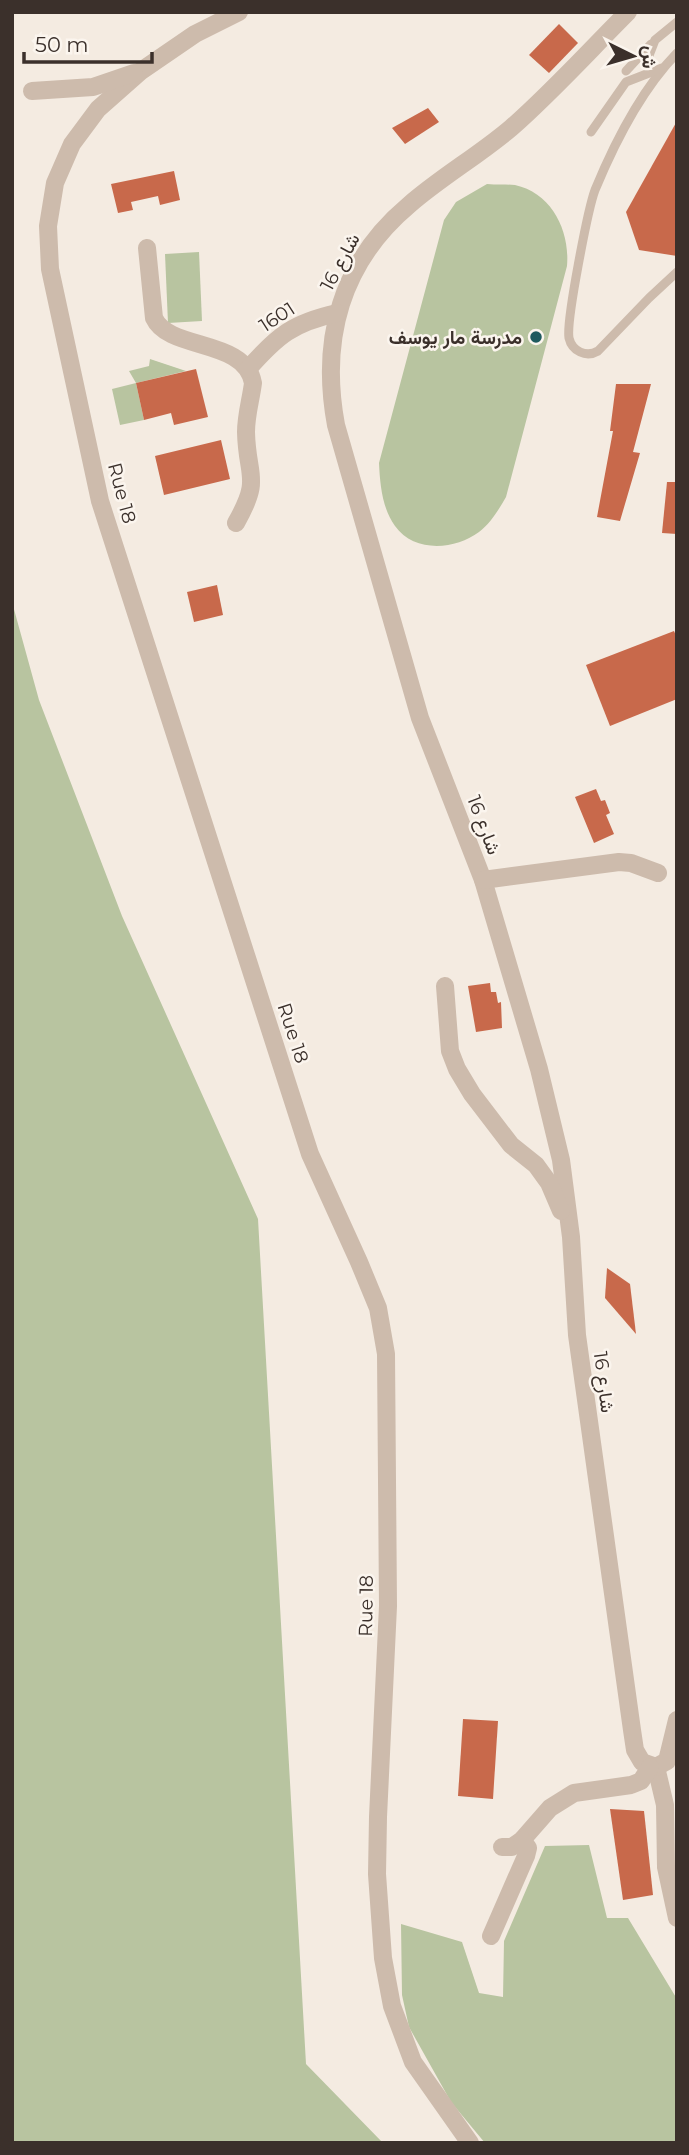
<svg xmlns="http://www.w3.org/2000/svg" width="689" height="2155" font-family="Montserrat,Vazirmatn,sans-serif">
<style>
.green{fill:#b8c4a0}
.building{fill:#c8694b}
.lines{fill:none;stroke-linecap:round;stroke-linejoin:round}
.lane{stroke:#cdbbac;stroke-width:9}
.street{stroke:#cdbbac;stroke-width:18}
.poi-dot{fill:#1f5a5e;stroke:#fbf5ee;stroke-width:2.5}
.labels{text-anchor:middle;dominant-baseline:central;stroke-width:5;stroke-linejoin:round;paint-order:stroke}
.street-label{font-size:19px;fill:#3b302b;stroke:#fbf5ee}
.poi-label{font-size:19px;font-weight:bold;fill:#3b302b;stroke:#fbf5ee;text-anchor:end}
</style>
<rect width="100%" height="100%" fill="#f4ebe1"/>
<!-- green -->
<g class="green">
<path d="M487,184c9,1 19,0 28,1 37,8 55,46 52,81l-61,231c-7,12 -15,26 -27,35 -24,18 -65,21 -84,-6 -13,-18 -15,-42 -16,-63l65,-243 12,-18z"/>
<path d="M199,252l3,69 -34,2 -3,-69z"/>
<path d="M150,359l36,12 -50,12 8,37 -24,5 -8,-36 24,-6 -7,-12 20,-5z"/>
<path d="M12,602l27,98 83,216 136,303 48,845 77,79h-371z"/>
<path d="M589,1845l18,73h21l49,81v144h-192l-34,-41 -42,-75 -7,-32 -1,-71 61,18 17,51 24,4 1,-56 41,-95z"/>
</g>
<!-- building -->
<g class="building">
<path d="M559,24l19,19 -29,30 -20,-18z"/>
<path d="M428,108l11,14 -34,22 -13,-16z"/>
<path d="M677,121v135l-38,-6 -13,-38z"/>
<path d="M174,171l6,29 -20,5 -2,-9 -27,6 2,8 -15,3 -7,-29z"/>
<path d="M196,369l12,48 -34,8 -3,-12 -27,7 -8,-37z"/>
<path d="M616,384h35l-18,68 7,1 -20,68 -23,-4 16,-86h-3z"/>
<path d="M221,440l9,39 -66,16 -9,-39z"/>
<path d="M667,482h10v52l-15,-1z"/>
<path d="M217,585l6,30 -29,7 -7,-30z"/>
<path d="M674,631l3,7v61l-67,27 -24,-61z"/>
<path d="M596,789l5,12 4,-1 5,13 -4,2 8,19 -20,9 -19,-46z"/>
<path d="M490,983l1,9h5l2,11 3,-1 1,26 -26,4 -8,-46z"/>
<path d="M607,1268l23,16 6,50 -31,-36z"/>
<path d="M463,1719l35,2 -5,78 -35,-3z"/>
<path d="M610,1809l34,2 9,84 -30,5z"/>
</g>
<g class="lines">
<!-- lane -->
<g class="lane">
<path d="M677,53c-35,36 -63,91 -82,137 -7,19 -29,131 -26,148 3,13 17,20 29,13l51,-53 28,-26"/>
<path d="M646,63l9,-23 22,-18"/>
<path d="M626,71l25,-27"/>
<path d="M591,132l35,-50 36,-14"/>
</g>
<!-- street -->
<g class="street">
<path d="M239,12l-44,22 -54,37 -43,38 -26,35 -17,39 -7,43 2,43 50,232 210,653 49,108 19,46 8,46 2,252 -10,211 -1,57 6,84 9,48 21,56 57,81"/>
<path d="M628,12c-39,39 -76,80 -117,116 -33,28 -70,49 -102,77 -68,57 -89,134 -73,220l84,293 63,162 56,189 22,91 10,77 6,98 55,395 3,20 7,12 14,5"/>
<path d="M32,91l61,-4 41,-14"/>
<path d="M147,248l7,70c15,33 91,20 99,65 -2,16 -7,32 -7,49 1,46 16,45 -10,91"/>
<path d="M248,369c30,-34 45,-46 89,-56"/>
<path d="M483,880l136,-18 12,1 27,10"/>
<path d="M445,986l5,65 7,18 15,25 39,51 25,20 13,18 12,28"/>
<path d="M656,1767l9,38 1,62 11,51"/>
<path d="M656,1767l11,-6 10,-41"/>
<path d="M502,1847h10l10,-7 28,-32 24,-15 57,-8 10,-4 9,-14"/>
<path d="M491,1936l35,-80 2,-8 -6,-8"/>
</g>
</g>
<!-- markers -->
<circle class="poi-dot" cx="536" cy="337" r="7"/>
<g class="labels">
<!-- street labels -->
<g class="street-label">
<text transform="translate(340 262) rotate(-62)">شارع 16</text>
<text transform="translate(277 317) rotate(-33)">1601</text>
<text transform="translate(122 493) rotate(75)">Rue 18</text>
<text transform="translate(484 825) rotate(69)">شارع 16</text>
<text transform="translate(293 1033) rotate(72)">Rue 18</text>
<text transform="translate(604 1382) rotate(83)">شارع 16</text>
<text transform="translate(366 1606) rotate(-89)">Rue 18</text>
</g>
<!-- poi labels -->
<g class="poi-label">
<text x="522" y="337">مدرسة مار يوسف</text>
</g>
</g>
<!-- border -->
<rect width="689" height="2155" fill="none" stroke="#3b302b" stroke-width="28"/>
<!-- north arrow -->
<g transform="translate(633 56) rotate(95)" stroke="#fbf5ee" stroke-width="5" paint-order="stroke">
<path d="M0-5L12 26L0 18L-12 26Z" fill="#3b302b"/>
<text y="-10" font-size="19" font-weight="bold" text-anchor="middle" fill="#3b302b">ش</text>
</g>
<!-- scale -->
<path d="M24 52v10h128v-10" fill="none" stroke="#3b302b" stroke-width="3.5"/>
<text x="35" y="52" font-size="21" fill="#3b302b" stroke="#fbf5ee" stroke-width="5" paint-order="stroke">50 m</text>
</svg>
